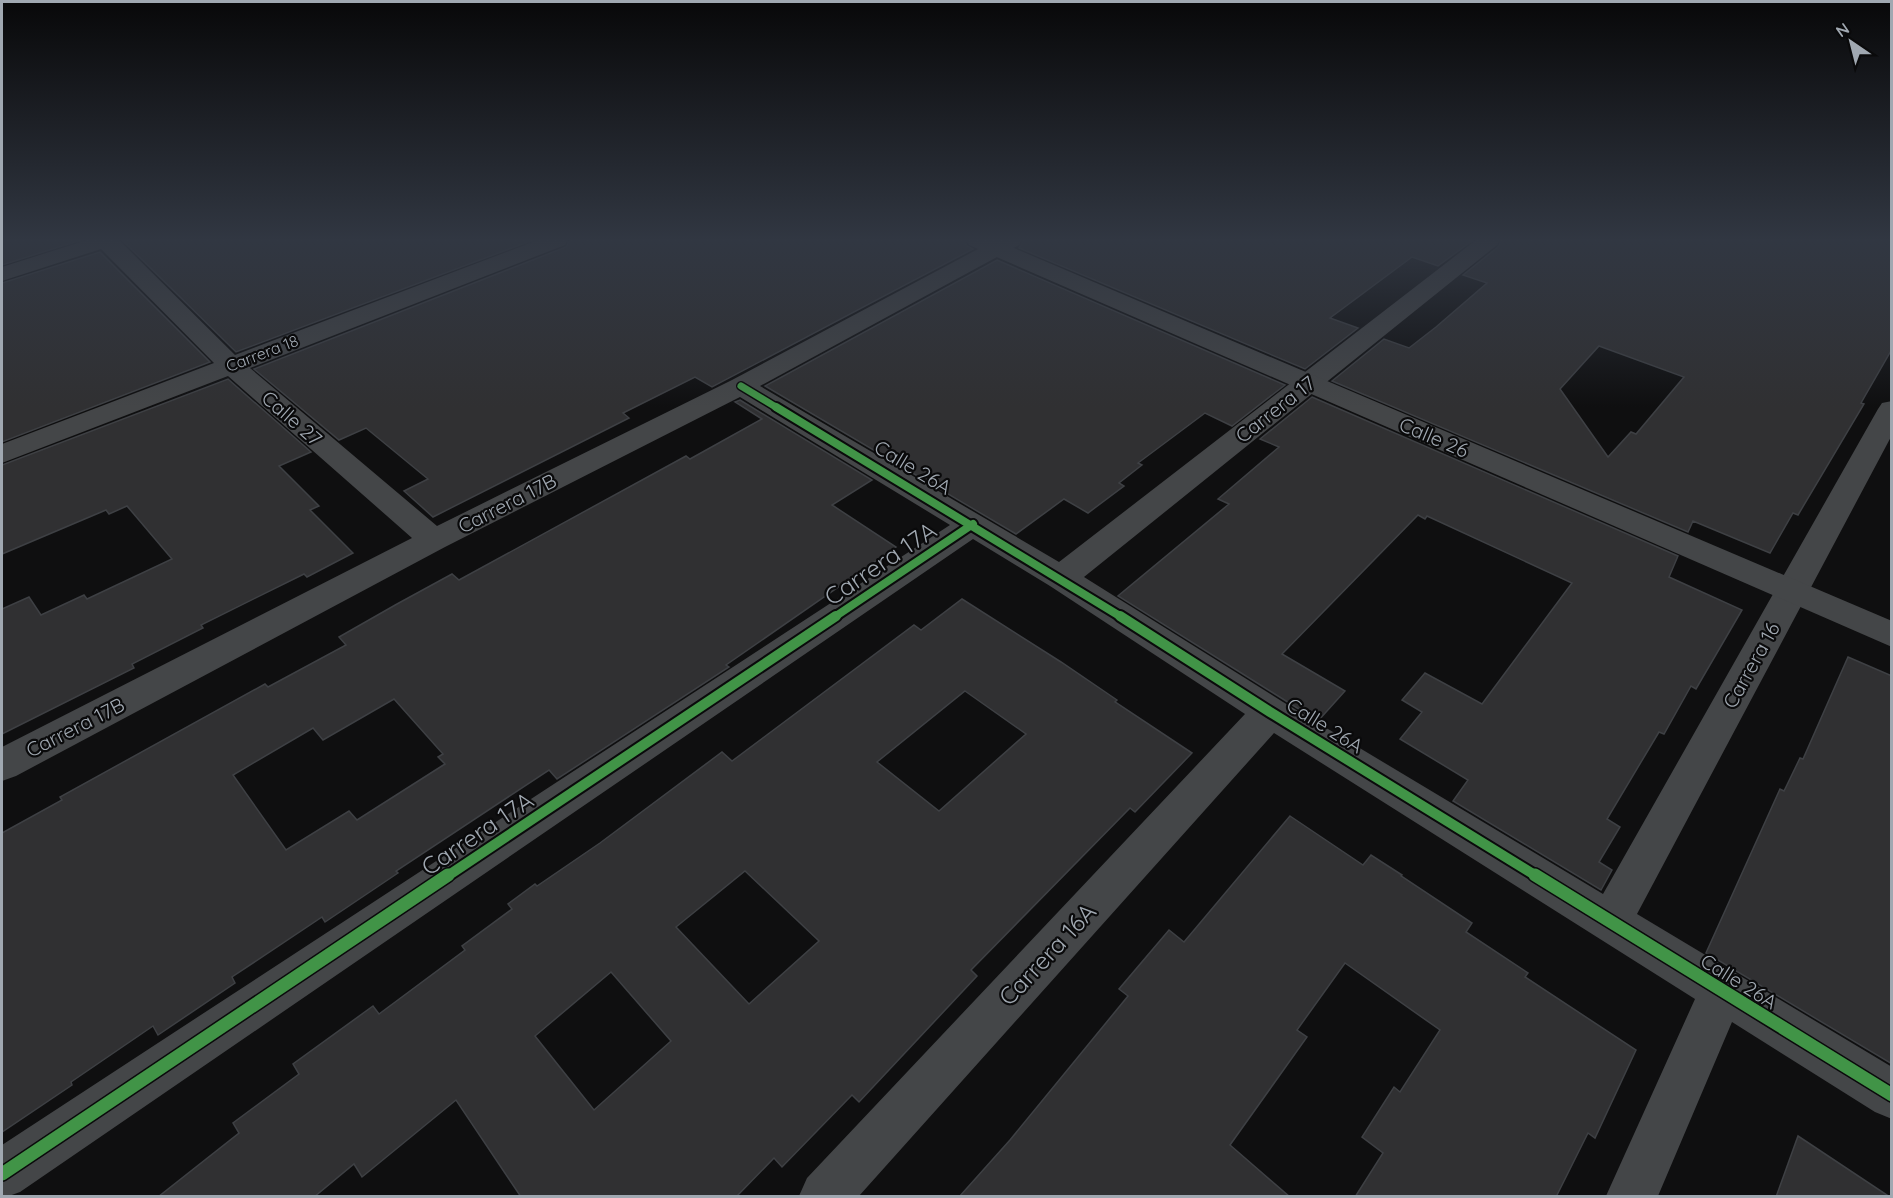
<svg xmlns="http://www.w3.org/2000/svg" width="1893" height="1198" font-family="Quicksand,sans-serif">
<style>
.building{fill:#303032;stroke:#3e4044;stroke-width:1.5;fill-rule:evenodd}
.lines{fill:none;stroke-linecap:round;stroke-linejoin:round}
.minor{fill:#444648;fill-rule:evenodd}
.tertiary{fill:#444648;fill-rule:evenodd}
.cycleway-far3-casing{stroke:#0a0a0b;stroke-width:10}
.cycleway-far2-casing{stroke:#0a0a0b;stroke-width:12}
.cycleway-far1-casing{stroke:#0a0a0b;stroke-width:14}
.cycleway-casing{stroke:#0a0a0b;stroke-width:16}
.cycleway-far3{stroke:#419447;stroke-width:7}
.cycleway-far2{stroke:#419447;stroke-width:8}
.cycleway-far1{stroke:#419447;stroke-width:10}
.cycleway{stroke:#419447;stroke-width:13}
.labels{text-anchor:middle;dominant-baseline:central;stroke-width:4.5;stroke-linejoin:round;paint-order:stroke}
.far-street-label{font-size:16px;fill:#a0a8b1;stroke:#0a0a0b}
.street-label{font-size:20px;fill:#a0a8b1;stroke:#0a0a0b}
.near-street-label{font-size:24px;fill:#a0a8b1;stroke:#0a0a0b}
</style>
<rect width="100%" height="100%" fill="#0f0f10"/>
<!-- building -->
<g class="building">
<path d="M2,240h79l-79,25z"/>
<path d="M122,240h411l-297,112z"/>
<path d="M570,240h394l3,6 6,3 -261,138 -17,-10 -72,36 6,5 -196,99 -29,-26 24,-12 -62,-51 -27,12 -85,-71 312,-122z"/>
<path d="M1024,240h449l-35,26 -26,-9 -82,61 28,10 -53,41 -286,-121z"/>
<path d="M1502,240h390v109l-31,54 3,1 -66,111 -5,-2 -23,40 -77,-32 -5,11 -356,-151 52,-42 25,9 27,-21 51,-44 -24,-8 35,-28zM1599,346l85,31 -48,57 -5,-2 -23,25 -48,-68z"/>
<path d="M100,252l110,110 -208,80v-159z"/>
<path d="M997,260l288,125 -53,41 -27,-13 -67,50 4,2 -23,18 5,3 -36,27 -24,-14 -48,35 -251,-148z"/>
<path d="M228,379l83,73 -32,14 40,40 -9,4 43,43 -46,24 -3,-3 -103,51 2,3 -71,36 2,4 -132,66v-125l27,-12 12,18 43,-20 3,4 85,-40 -45,-53 -18,8 -3,-4 -104,44v-89z"/>
<path d="M1312,397l366,159 -9,21 73,33 -46,79 -5,-3 -27,48 -5,-2 -52,87 13,8 -21,35 13,8 -11,20 -148,-89 15,-21 -68,-41 22,-27 -20,-12 23,-27 57,31 90,-121 -145,-67 -2,3 -7,-4 -136,139 63,37 -27,30 -200,-125 111,-92 -11,-5 61,-52 -19,-8z"/>
<path d="M740,400l132,80 -40,25 64,42 -170,118 3,2 -172,112 -8,-9 -153,101 2,2 -73,49 -3,-5 -90,60 3,6 -77,52 -5,-9 -82,56 1,3 -70,47v-299l60,-33 -2,-3 205,-113 3,3 78,-42 -7,-8 58,-33 55,-30 7,6 227,-124 4,3 72,-40 -27,-17zM394,699l49,55 -5,3 7,7 -88,56 -8,-9 -63,39 -53,-75 80,-47 10,12z"/>
<path d="M962,599l99,63 56,38 -2,2 77,51 -57,59 -5,-4 -159,162 6,6 -118,126 -7,-7 -70,72 -8,-9 -38,39h-215l-65,-97 -94,77 -8,-13 -40,33h-156l81,-64 -6,-10 66,-49 -6,-10 80,-58 6,8 86,-64 -3,-4 50,-37 -4,-5 27,-20 2,2 63,-43 122,-91 10,9 182,-136 7,5zM965,691l61,43 -87,77 -62,-49zM745,871l74,70 -70,63 -73,-77zM611,972l60,69 -77,69 -59,-74z"/>
<path d="M1848,657l44,19v388l-186,-111 74,-164 4,2 16,-33 3,1z"/>
<path d="M1290,816l73,49 8,-10 31,20 -1,1 71,47 -6,9 62,41 -3,4 111,73 -41,88 -7,-5 -32,64h-201l28,-44 -21,-16 32,-50 6,5 40,-62 -95,-67 -48,67 10,7 -77,108 60,52h-331l51,-57 118,-144 -9,-7 50,-59 15,12z"/>
<path d="M1798,1136l92,61h-114z"/>
</g>
<g class="lines">
<!-- minor -->
<path class="minor" d="M87,240h32l116,115 303,-115h30l-3,5 -315,123 187,158 295,-146 263,-140h27l-3,5 -259,141 299,176 417,-322h24l-3,5 -413,332 199,125 320,192 275,-485 4,-6 10,-2v34l-255,479 255,153v52l-17,-7 -143,-90 -74,174h-52l89,-197 -421,-266 -415,463h-60l8,-18 438,-464 -195,-128 -77,-47 -953,653 -11,4h-7v-51l948,-620 -210,-128 -295,150 -429,229 -14,5v-34l410,-209 -184,-162 -226,87v-19l212,-81 -113,-114 -99,32v-14z"/>
<!-- tertiary -->
<path class="tertiary" d="M966,240h29l897,381v26l-923,-402z"/>
<!-- cycleway-far3 casing -->
<g class="cycleway-far3-casing">
<path id="cycleway-far3" d="M741,386l38,23"/>
</g>
<!-- cycleway-far2 casing -->
<g class="cycleway-far2-casing">
<g id="cycleway-far2">
<path d="M776,407l347,211"/>
<path d="M833,618l140,-94"/>
</g>
</g>
<!-- cycleway-far1 casing -->
<g class="cycleway-far1-casing">
<g id="cycleway-far1">
<path d="M1120,616l150,96 268,165"/>
<path d="M446,877l390,-261"/>
</g>
</g>
<!-- cycleway casing -->
<g class="cycleway-casing">
<g id="cycleway">
<path d="M1535,875l357,220"/>
<path d="M2,1174l446,-299"/>
</g>
</g>
<!-- cycleway-far3 -->
<use href="#cycleway-far3" class="cycleway-far3"/>
<!-- cycleway-far2 -->
<use href="#cycleway-far2" class="cycleway-far2"/>
<!-- cycleway-far1 -->
<use href="#cycleway-far1" class="cycleway-far1"/>
<!-- cycleway -->
<use href="#cycleway" class="cycleway"/>
</g>
<!-- sky -->
<linearGradient id="sky" x2="0" y2="1"><stop stop-color="#080809"/><stop offset="0.59" stop-color="#313742"/><stop offset="1" stop-color="#313742" stop-opacity="0"/></linearGradient>
<rect width="1893" height="407" fill="url(#sky)"/>
<g class="labels">
<!-- far-street labels -->
<g class="far-street-label">
<text transform="translate(262 353) rotate(-21)">Carrera 18</text>
</g>
<!-- street labels -->
<g class="street-label">
<text transform="translate(1275 409) rotate(-38)">Carrera 17</text>
<text transform="translate(292 418) rotate(41)">Calle 27</text>
<text transform="translate(1434 437) rotate(23)">Calle 26</text>
<text transform="translate(913 467) rotate(31)">Calle 26A</text>
<text transform="translate(507 503) rotate(-27)">Carrera 17B</text>
<text transform="translate(1751 665) rotate(-61)">Carrera 16</text>
<text transform="translate(1325 725) rotate(32)">Calle 26A</text>
<text transform="translate(75 727) rotate(-27)">Carrera 17B</text>
<text transform="translate(1739 981) rotate(32)">Calle 26A</text>
</g>
<!-- near-street labels -->
<g class="near-street-label">
<text transform="translate(880 563) rotate(-34)">Carrera 17A</text>
<text transform="translate(477 833) rotate(-34)">Carrera 17A</text>
<text transform="translate(1047 954) rotate(-47)">Carrera 16A</text>
</g>
</g>
<!-- border -->
<rect width="1893" height="1198" fill="none" stroke="#a0a8b1" stroke-width="6"/>
<!-- north arrow -->
<g transform="translate(1851 42) rotate(325)" stroke="#0a0a0b" stroke-width="4.5" paint-order="stroke">
<path d="M0-4.5L10 22L0 15L-10 22Z" fill="#a0a8b1"/>
<text y="-9" font-size="16" font-weight="bold" text-anchor="middle" fill="#a0a8b1">N</text>
</g>
</svg>
